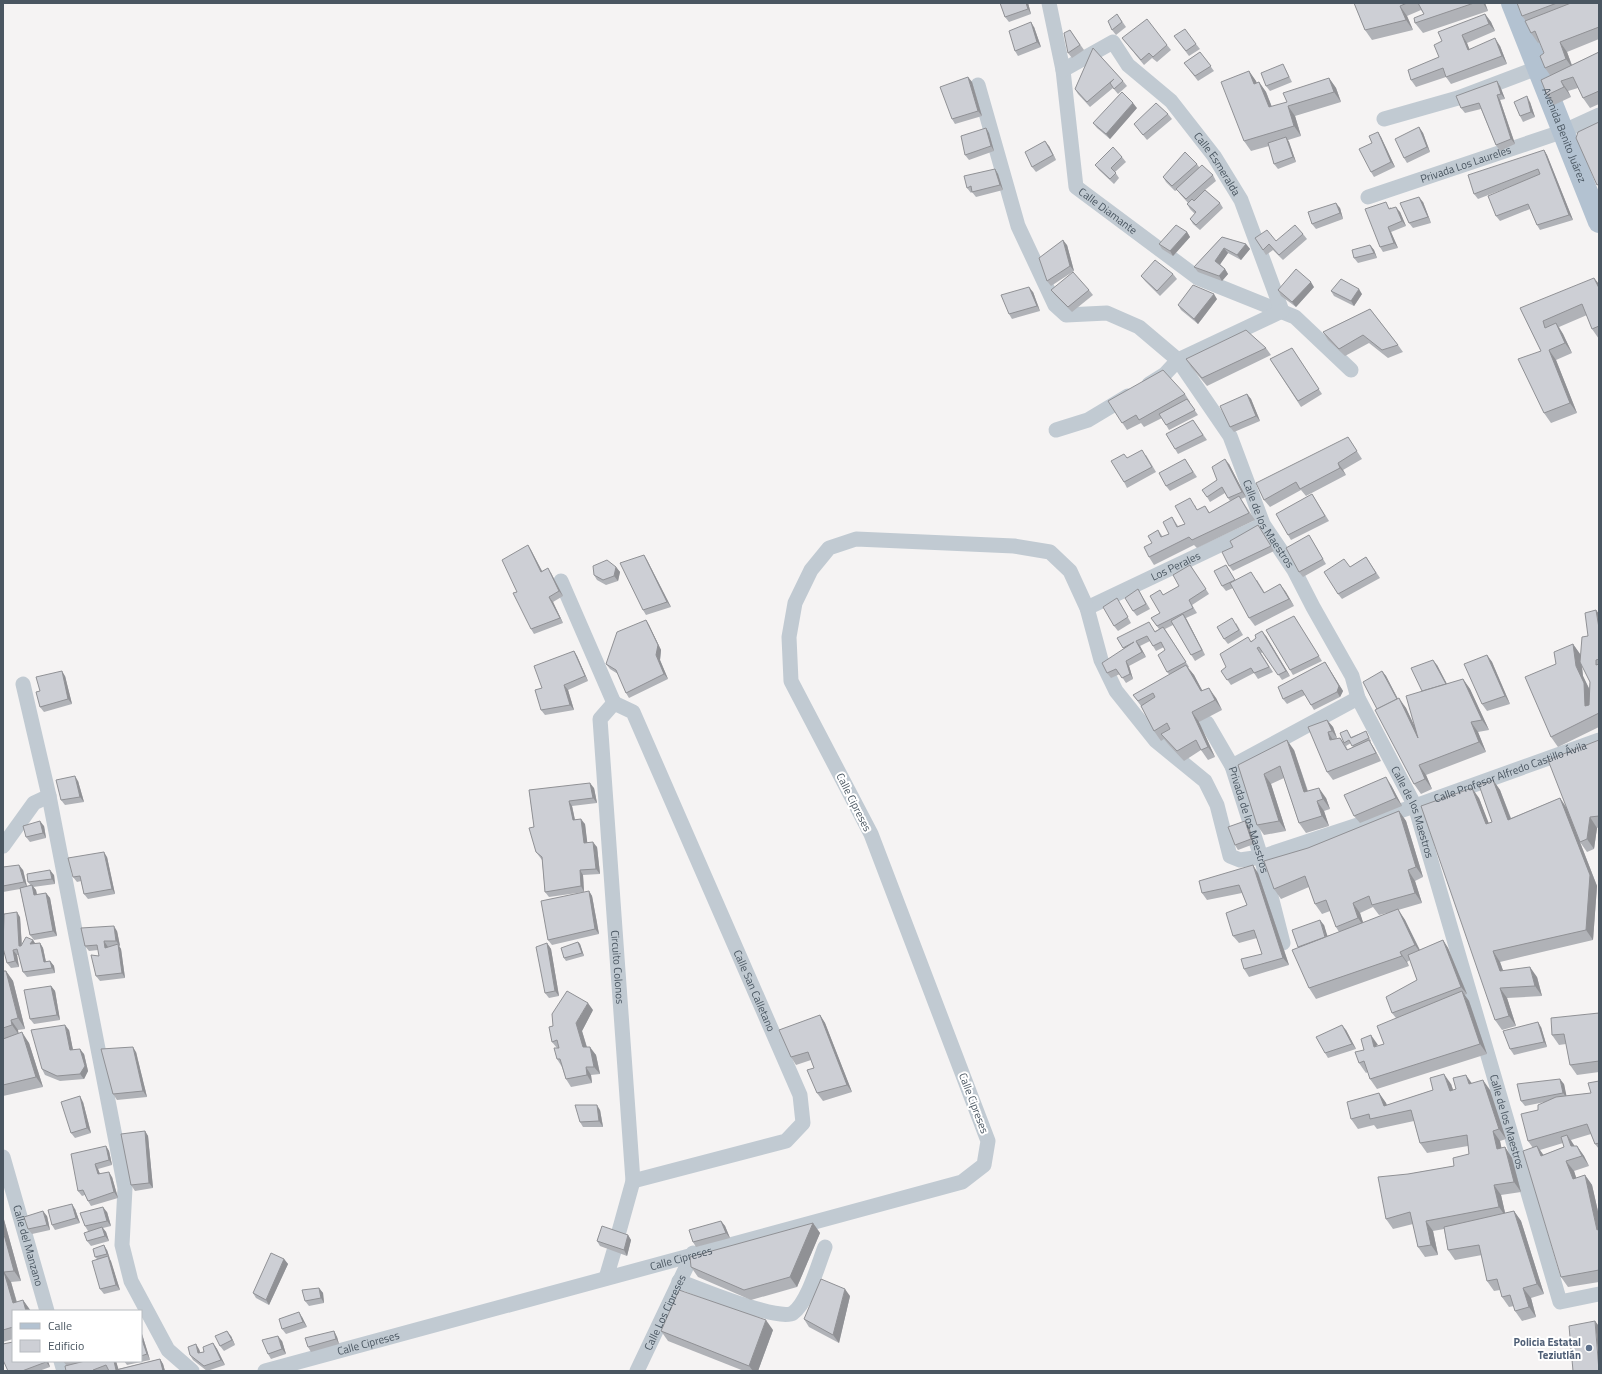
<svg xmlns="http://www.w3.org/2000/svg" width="1602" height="1374" font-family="'Titillium Web',sans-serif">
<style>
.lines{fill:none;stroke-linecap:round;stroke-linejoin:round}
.street{stroke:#c1cad2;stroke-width:15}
.primary{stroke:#b3c2d1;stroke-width:22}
.wall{fill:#b0b2b7;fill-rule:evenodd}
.shaded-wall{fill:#909195}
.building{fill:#cdcfd5;stroke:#909195}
.service-dot{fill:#5c6f8a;stroke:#fff;stroke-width:1.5}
.labels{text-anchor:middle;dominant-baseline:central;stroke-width:4;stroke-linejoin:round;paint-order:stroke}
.street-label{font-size:11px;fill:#4a5661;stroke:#fff}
.service-label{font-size:11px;font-weight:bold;fill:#4e5e75;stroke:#fff;text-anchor:end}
</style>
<rect width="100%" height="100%" fill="#f5f3f3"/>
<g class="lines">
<!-- street -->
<g class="street">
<path id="s1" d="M1049,3l14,67 13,117 122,91 97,39 56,53"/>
<path id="s2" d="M1063,70l50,-28 15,23 43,36 43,55 27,44 41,111"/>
<path id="s3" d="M978,85l40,141 37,79 11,10 41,-2 32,14 39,33 52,76 33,88 31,46 19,37 39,69 6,22 57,108 145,496 39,-8"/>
<path d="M1384,119l74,-21 79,-30"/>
<path id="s4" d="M1368,197l196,-66 35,-16"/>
<path d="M1149,384l16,-10 13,-14 104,-49"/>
<path d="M1056,430l32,-10 40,-24"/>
<path d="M561,581l53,122"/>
<path id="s5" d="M1087,608l175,-83"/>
<path d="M23,684l26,112 76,392 -3,57 9,36 37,69 24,21"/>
<path id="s6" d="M614,703l19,9 167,383 3,28 -17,18 -153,40"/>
<path id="s7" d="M614,703l-14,16 33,462 -15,54"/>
<path id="s8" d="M1207,723l25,43 29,91 22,86"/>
<path d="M1232,766l126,-68"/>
<path d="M3,846l31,-43 15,-7"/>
<path id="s9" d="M3,1157l44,154"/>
<path d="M606,1278l8,-27"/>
<path d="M679,1281c18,7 101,41 114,32 15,-11 25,-48 32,-66"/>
<path d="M61,1361l3,10"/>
<path id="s10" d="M265,1371l697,-189 22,-17 4,-24 -117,-307 -80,-153 -2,-44 6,-34 16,-33 18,-22 27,-9 158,7 36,6 20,19 17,37 14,52 15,31 40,50 49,40 12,24 13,51 10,4 21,-3 154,-51 184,-66"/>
<path id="s11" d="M637,1371l56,-118"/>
</g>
<!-- primary -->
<path class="primary" id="s12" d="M1512,3l87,219"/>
</g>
<!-- wall -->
<g class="wall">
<path d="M1000,3h28l3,11 -22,8 -4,-5z"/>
<path d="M1354,3h131l3,8 -65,22 -8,-10 9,-9 -3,-4 -14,6 6,14 -41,10 -7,-10z"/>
<path d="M1517,3h82v36l-32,13 5,13 27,-13v52l-9,4 -7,-10 -5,-10 -10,3 3,6 -17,8 -7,-10 3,-20 -5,-7 -1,-15 -4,-11 -2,1 -7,-10 -5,-12 -4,-5z"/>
<path d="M1117,14l9,13 -10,8 -4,-5z"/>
<path d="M1485,14l6,8 4,9 -28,12 2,6 31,-3 7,18 -56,20 -5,-7 -30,10 -5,-7 28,-23 3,-16z"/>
<path d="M1034,27l7,20 -23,9 -3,-5z"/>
<path d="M1070,30l14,20 -12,8 -4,-5z"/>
<path d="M1174,36l22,8 4,5 -11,7z"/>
<path d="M1122,38l45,7 4,5 -14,12 -5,-4 -8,7z"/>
<path d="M1093,48l30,33 4,5 -9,8 -5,-6 -23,19 -12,-13 -3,-5z"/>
<path d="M1200,52l14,19 -16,10 -14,-18z"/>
<path d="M1286,70l6,12 -22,9 -4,-5z"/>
<path d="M1249,71l8,12 2,-1 7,10 6,15 15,-5 42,-24 7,10 5,14 -46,14 6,20 -13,4 1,2 7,20 -18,7 -4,-5 -5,-18 -18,5 -7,-10z"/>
<path d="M968,77l4,5 10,34 -27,8 -3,-5z"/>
<path d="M1500,86l5,13 -5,1 15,44 -15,7 -4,-6 -15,-36 -16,4 -4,-5z"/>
<path d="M1530,102l5,15 -12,5 -3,-6z"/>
<path d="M1137,108l-27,31 -13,-11 -4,-5z"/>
<path d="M1168,114l4,5 -25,21 -9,-11 -4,-5z"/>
<path d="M1419,127l4,6 7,19 -23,11 -3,-5z"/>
<path d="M986,128l3,5 5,18 -25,9 -4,-5z"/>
<path d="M1378,132l3,5 14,30 -21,10 -3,-5 1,-29z"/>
<path d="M1049,146l7,14 -20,12 -4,-5z"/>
<path d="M1544,150l3,5 26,65 -33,10 -3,-5 -7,-16 -30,12 -4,-5 31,-36 -49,19 -4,-5z"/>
<path d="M1122,157l4,5 -11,10 4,6 -5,6 -15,-14 -4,-5z"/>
<path d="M1197,164l2,3 14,8 3,6 -11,9 15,13 3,5 -23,22 -7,-6 -3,-5 5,-5 -5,-5 -3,-5 1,-1 -8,-9 -3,-4 -2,1 -9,-9 -3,-5z"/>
<path d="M995,169l3,5 5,16 -27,7 -4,-5 -1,1 -4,-5z"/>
<path d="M1423,202l8,21 -18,5 -4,-5z"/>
<path d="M1390,207l1,1 9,4 6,14 -15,6 7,16 -15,4 -3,-5z"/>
<path d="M1340,208l3,11 -27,10 -4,-5z"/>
<path d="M1187,232l3,5 -17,19 -11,-7 -3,-5z"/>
<path d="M1303,234l4,5 -24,21 -10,-10 -7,5 -11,-17 21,3z"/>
<path d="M1222,237l24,7 4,5 -9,11 -13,-7 -8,11 5,5 3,5 -6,7 -24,-9 -4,-5z"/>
<path d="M1067,245l7,26 -23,15 -4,-5z"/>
<path d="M1370,245l4,5 3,8 -19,5 -4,-5z"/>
<path d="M1173,274l4,5 -17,17 -15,-15 -4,-5z"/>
<path d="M1599,284v55l-7,-10 -5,-14 -28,12 4,7 9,19 -16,7 21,53 -26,10 -7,-10 -3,-62 -21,-43z"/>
<path d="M1314,287l-18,20 -15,-11 -3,-6z"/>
<path d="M1051,290h38l4,5 -21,17 -17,-17z"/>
<path d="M1331,291l31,3 -8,12 -20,-10z"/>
<path d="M1033,292l7,19 -28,8 -3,-5z"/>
<path d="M1217,299l-19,25 -17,-14 -3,-5z"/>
<path d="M1370,309l28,36 5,7 -15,6 -19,-15 -24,13 -17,-16 -5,-8z"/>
<path d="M1266,348l5,7 -64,31 -16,-19 -5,-8z"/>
<path d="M1292,348l30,46 -21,13 -31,-48z"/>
<path d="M1185,394l5,8h-1l9,13 -29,15 -7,-12 -18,9 -3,-4 -14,7 -19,-29z"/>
<path d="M1247,394l4,5 9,22 -26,11 -4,-5z"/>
<path d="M1193,420l14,20 -29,14 -3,-5z"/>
<path d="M1348,437l14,22 -19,11 3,5 -40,21 -5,-6 -31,17 -6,-7z"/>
<path d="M1146,455l10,17 -29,16 -3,-6 3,-24z"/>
<path d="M1185,459l12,18 -27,14 -4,-5z"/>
<path d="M1229,464l17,33 -5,2 14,21 -58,28 -3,-3 -40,20 -5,-8 3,-14 6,-13 5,7 6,-3 3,-17 6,9 7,-2 10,-19 2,5 8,-4 5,7 20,-12 -5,-8 -15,9 -3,-5 10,-17z"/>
<path d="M1312,494l17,27 -38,19 -3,-5z"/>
<path d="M1258,525l16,26 -41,20 -4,-5 4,-19z"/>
<path d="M1312,540l14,24 -23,13 -4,-5z"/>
<path d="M528,545l3,5 11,21 9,2 12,23 -10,6 10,21 -29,11 -3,-5z"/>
<path d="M644,555l3,5 24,47 -25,8 -3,-5z"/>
<path d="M1366,557l14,21 -38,21 -4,-5 12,-27z"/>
<path d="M1190,565l19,29 -17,11 5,8 -11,5 19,37 -10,6 -22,-36 -8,4 24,38 -1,1 6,7 8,16 14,7 6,12 -23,12 16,35 -7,3 -7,-10 -17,11 -16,-17 -4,-5 -3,2 -7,-10 -13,-25 -8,-11 37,-20 -3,-3 -2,-22 -1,-3 -8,4 -6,-10 -10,5 6,11 -17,9 4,13 -7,4 -6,-9 -9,4 -4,-5 17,-24 -7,-11 38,-7 4,-2 -8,-11 9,-5 3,-18 16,-9z"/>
<path d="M616,567l4,5 -2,9 -12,4 -9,-5 -3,-5z"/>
<path d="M1229,570l6,10h22l8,13 15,-9 14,22 -39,20 -6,-8 -16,-30 -7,3 -4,-5z"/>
<path d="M1138,589l12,20 -13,7 -4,-5z"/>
<path d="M1120,603l11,20 -13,8 -4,-5z"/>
<path d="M1596,610l3,4v113l-41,20 -7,-10 5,-73 17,-20 7,10 1,3zM1582,664l8,18 -1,6 -6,-12z"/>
<path d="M1294,616l28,45 -29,14 -3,-5z"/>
<path d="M646,620l3,5 12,25 -1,10 8,19 -39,19 -3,-5 -8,-19 -8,-5 -4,-5z"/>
<path d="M1236,623l7,12 -15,9 -4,-5z"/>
<path d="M1266,636l24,40 -8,4 -19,-28 -2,1 12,19 -15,7 -4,-6 -23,12 -10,-14 5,-4 25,-26z"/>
<path d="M574,651l3,5 11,25 -20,9 6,20 -29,5 -4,-5 1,-22z"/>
<path d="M1487,655l5,7 18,42 -23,7 -5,-7z"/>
<path d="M1325,662l18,29 -3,6 -26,13 -9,-15 -18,9 -4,-5z"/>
<path d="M1437,665l10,19 16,-5 7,10 19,41 -11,2 8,20 -60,23 6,14 -11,5 -7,-10 -37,-75 5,-38 4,5 12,23 8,9 8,18 8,-35z"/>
<path d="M65,676l7,28 -28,8 -4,-5v-16z"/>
<path d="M1327,720l6,7 4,11 -3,2 6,-2 4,5 3,-13 4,7 15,-6 5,10 -1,1 11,19 -48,19 -6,-8zM1351,743l2,4 -5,3 -2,-4z"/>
<path d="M1599,740v87l-2,1 -3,21 -7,3 -7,-10 17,44 -4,54 -93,22 3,9 34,6 5,19 -35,2 9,28 -14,4 -7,-10 -16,-222 9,25 4,-1 1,-42 7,10 11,28 49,-20 7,10z"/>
<path d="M1294,750l14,41 18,7 4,11 -6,2 5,15 -23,7 -7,-10 -15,-45 -13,6 15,47 -22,4 -7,-10 -19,-60z"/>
<path d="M78,781l6,21 -19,3 -4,-5z"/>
<path d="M1391,785l11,21 -42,17 -6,-7z"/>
<path d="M594,788l3,15 -25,3 3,14 10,4 2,19 10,4 3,27 -17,1 1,17 -35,5 -4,-5 -3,-32 -6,-8 -2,-25 -5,-37z"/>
<path d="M1399,811l7,10 17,56 -8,4 7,22 -24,7 7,10 15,30 23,-10 5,8 19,46 -3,1 5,6 18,53 -110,35 -7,-10 -2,-7 -2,1 -7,-10 19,-17 6,-2 12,-26 -4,-5 25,-33 -7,-20 -3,2 2,4 -93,33 -7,-11 -11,-41 26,-22 3,11 12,-4 -3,-5 -6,-16 -8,3 -7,-10 -6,-17 -28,12 -7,-10 34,-41zM1373,907l6,8 12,-3 -28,11 -3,-10z"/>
<path d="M44,826l2,12 -16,4 -4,-5z"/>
<path d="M1249,826l5,18 -16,6 -3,-5z"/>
<path d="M107,857l8,37 -27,5 -4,-5 -3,-13 -4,1 -4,-5z"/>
<path d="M3,867l20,3 4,16h4l-3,-4 26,-7 1,9 -22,3 3,3 1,5 9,-2 4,5 7,38 -23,4 -4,-5 -10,-46 -17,3z"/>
<path d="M1258,873l31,92 -40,12 -5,-8 18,-15 -5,-16 -18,5 -6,-7 14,-31 -5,-12 -35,7 -5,-7z"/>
<path d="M589,891l3,5 7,38 -47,11 -4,-5z"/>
<path d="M20,917l2,28 11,-5 2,3h5l3,5 3,14 4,-1 4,5 1,7 -28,4 -4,-5 -4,-17h-2l2,12 -8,1 -4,-5z"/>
<path d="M117,931l3,15h-1l2,3 4,29 -25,3 -4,-5 3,-20 -1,-6 -9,1 -4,-5z"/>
<path d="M578,942l2,2 4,12 -18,5 -2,-3z"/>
<path d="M547,943l4,6 8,47 -10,2 -4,-5z"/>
<path d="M3,971h3l7,10 12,48 -7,1v4l11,9 14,44 -40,9z"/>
<path d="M51,986l4,5 5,29 -26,4 -4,-5z"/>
<path d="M593,1010l-11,21 5,16 9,8 4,19 -9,1 1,8 -21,4 -5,-8 -4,-12 -5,-8v-11l-5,-6z"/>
<path d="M1599,1013v59l-22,3 -7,-10 -4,-21 -7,1 -7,-10z"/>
<path d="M820,1015l5,8 27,69 -29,9 -6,-8 -3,-25 -3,-8 -15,5 -5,-8z"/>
<path d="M1541,1027l6,20 -33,8 -4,-6z"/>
<path d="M69,1030l4,20 11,4 4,17 -4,8 -24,2 -15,-6 -3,-6z"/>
<path d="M1346,1030l10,19 -28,9 -3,-5z"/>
<path d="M136,1052l11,45 -30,3 -4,-6z"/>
<path d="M1599,1081v68l-4,-5 -4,-10 -20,6 3,6h3l7,10 5,10 -15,5 2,7 9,-3 7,10 7,31v66l-31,5 -7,-10 -28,-129 -5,-7 10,-31 7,-8 -20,4 -4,-5 43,-17 2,12 25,-3zM1563,1143l1,4 -21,8 -3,-5z"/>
<path d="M1471,1083l19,7 16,49 -6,2 1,7 4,-1 7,11 9,34 -20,3 4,18 9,-2 7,10 23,73 -13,4 5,19 -14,4 -7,-10 -1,-5 -5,1 -7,-10 -2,-7 -6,1 -7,-10 -5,-26 -27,5 -7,-10 -4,-21 -11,2 5,24 -13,2 -7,-10 -5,-23 -20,5 -7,-10 22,-45 46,-8 15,-12 -1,-8 -41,7 -7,-10 -6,-22 -37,8 -3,-4 -16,4 -7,-10 28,-26 7,10 1,2 64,-21 2,6z"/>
<path d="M83,1102l8,31 -16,5 -4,-5z"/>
<path d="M600,1110l3,17h-20l-3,-5z"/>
<path d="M145,1131l3,5 5,52 -18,3 -4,-6z"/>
<path d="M106,1146l3,5 3,14 -14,4 2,5 12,3 6,21 -27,8 -3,-5 -3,-6 -3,1 -4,-5z"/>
<path d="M75,1209l5,14 -25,7 -3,-5z"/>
<path d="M107,1212l4,14 -8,2 3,4 3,9 -18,5 -4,-5 1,-10 -3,-5z"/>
<path d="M3,1216l18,65 -10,1 6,20 6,-2 8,11h-18v28l-10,3z"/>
<path d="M47,1216l3,14 -18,4 -4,-5z"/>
<path d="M721,1221l4,5 5,12 -34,9 -3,-5z"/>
<path d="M813,1223l7,10 -23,54 -46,13 -53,-23 -7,-10z"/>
<path d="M628,1235l3,5 -4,16 -27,-10 -3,-5z"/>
<path d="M107,1250l13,40 -16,4 -4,-5 -3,-30 -2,-2z"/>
<path d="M284,1259l4,5 -19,41 -13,-7 -3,-5z"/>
<path d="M319,1288l4,5 1,10 -15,3 -4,-5z"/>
<path d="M850,1296l-11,47 -30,-16 -5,-8z"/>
<path d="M302,1317l5,10 -21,7 -4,-5z"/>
<path d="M773,1330l-15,41h-14l-76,-30 -7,-10z"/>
<path d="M334,1331l3,6 2,7 -28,8 -3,-5z"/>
<path d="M141,1333l1,1 8,26 -23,5 -3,-4h17z"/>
<path d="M231,1336l4,9 -11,6 -4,-5z"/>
<path d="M282,1341l4,13 -15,5 -3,-5z"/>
<path d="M213,1343l4,6 8,16 -18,6 -14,-11 -3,-5 9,-6 1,4 4,-1z"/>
<path d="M160,1359l3,5 2,7h-56l-1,-1 -2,1h-40l1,-5 -4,-5h53l2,8z"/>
<path d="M48,1361l2,6 -11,4h-31z"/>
</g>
<!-- shaded-wall -->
<g class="shaded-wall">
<path d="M1026,3h2l3,11 -3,-5z"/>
<path d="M1483,3h2l3,8z"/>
<path d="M1400,6l7,10 6,14 -7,-10z"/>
<path d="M1485,14l6,8 4,9 -6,-7z"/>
<path d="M1031,22l3,5 7,20 -4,-5z"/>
<path d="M1462,35l5,8 6,15 -5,-8z"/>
<path d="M1495,38l5,8 7,18 -5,-8z"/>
<path d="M1560,42l7,10 6,17 -7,-10z"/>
<path d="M1249,71l7,10 5,13 -7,-10z"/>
<path d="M968,77l4,5 10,34 -4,-5z"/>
<path d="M1329,78l7,10 5,14 -7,-10z"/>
<path d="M1497,81l3,5 5,13 -4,-5z"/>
<path d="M1561,81l7,10 3,6 -7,-10z"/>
<path d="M1259,82l7,10 10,26 -7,-11z"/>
<path d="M1497,95l3,5 15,44 -4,-5z"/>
<path d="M1527,96l3,6 5,15 -4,-5z"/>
<path d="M1133,103l4,5 -27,31 -4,-5z"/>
<path d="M1288,106l7,10 6,20 -7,-10z"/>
<path d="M1419,127l4,6 7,19 -3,-5z"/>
<path d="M986,128l3,5 5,18 -3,-5z"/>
<path d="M1378,132l3,5 14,30 -4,-5z"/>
<path d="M1286,137l3,5 7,20 -3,-5z"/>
<path d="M1045,141l4,5 7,14 -3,-5z"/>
<path d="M1544,150l3,5 26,65 -4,-5z"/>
<path d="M995,169l3,5 5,16 -3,-5z"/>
<path d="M1419,197l4,5 8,21 -3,-6z"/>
<path d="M1336,203l4,5 3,11 -3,-6z"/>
<path d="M1396,207l4,5 6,14 -4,-5z"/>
<path d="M1388,227l3,5 7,16 -4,-5z"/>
<path d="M1187,232l3,5 -17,19 -3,-5z"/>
<path d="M1063,240l4,5 7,26 -4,-5z"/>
<path d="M1246,244l4,5 -9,11 -4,-5z"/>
<path d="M1370,245l4,5 3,8 -3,-5z"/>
<path d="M1224,248l4,5 -9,13 -4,-5z"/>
<path d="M1225,269l3,5 -6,7 -3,-5z"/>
<path d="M1594,278l5,6v4z"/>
<path d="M1311,282l3,5 -18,20 -4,-5z"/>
<path d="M1029,287l4,5 7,19 -3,-5z"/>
<path d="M1359,289l3,5 -8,12 -3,-5z"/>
<path d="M1214,294l3,5 -19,25 -4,-5z"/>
<path d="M1556,323l7,11 9,19 -7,-10z"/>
<path d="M1549,350l7,10 21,53 -7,-10z"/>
<path d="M1247,394l4,5 9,22 -4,-5z"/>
<path d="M1225,459l4,5 17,33 -4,-5z"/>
<path d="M1338,463l5,7 3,5 -6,-7z"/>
<path d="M528,545l3,5 14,27 -4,-5z"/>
<path d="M644,555l3,5 24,47 -4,-5z"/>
<path d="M616,567l4,5 -2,9 -4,-5z"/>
<path d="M548,568l3,5 12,23 -4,-5z"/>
<path d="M1280,584l6,8 8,14 -5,-7z"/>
<path d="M549,597l4,5 10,21 -3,-5z"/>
<path d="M1596,610l3,4v14z"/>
<path d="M1183,614l4,6 18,35 -3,-5z"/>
<path d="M646,620l3,5 12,25 -1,10 8,19 -4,-5 -8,-19z"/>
<path d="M1262,631l4,5 24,40 -4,-5z"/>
<path d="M1136,641l4,5 6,11 -4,-5z"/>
<path d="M1573,644l7,10 3,22 8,17 1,23 -7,-10 -9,-40z"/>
<path d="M574,651l3,5 11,25 -3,-5z"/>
<path d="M1487,655l5,7 18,42 -5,-8z"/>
<path d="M1433,660l4,5 14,27 -4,-5z"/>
<path d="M1126,661l3,5 4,13 -3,-5z"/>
<path d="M1325,662l18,29 -3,6 -3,-5z"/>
<path d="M1186,665l8,10 14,26 -7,-10z"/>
<path d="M62,671l3,5 7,28 -4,-5z"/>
<path d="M1382,671l4,5 15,29 -3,-5z"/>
<path d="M1463,679l7,10 19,41 -7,-10z"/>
<path d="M564,685l4,5 6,20 -4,-5z"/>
<path d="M1209,688l7,10 6,12 -7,-10z"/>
<path d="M1399,698l7,10 19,40 -7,-10z"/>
<path d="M1192,712l7,10 16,35 -7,-10z"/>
<path d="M1327,720l6,7 4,11 -5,-7z"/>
<path d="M1471,722l7,10 8,20 -7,-10z"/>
<path d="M1328,732l5,8h-3z"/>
<path d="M1287,740l7,10 17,52 -7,-10z"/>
<path d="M1369,740l5,8 7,13 -5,-8z"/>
<path d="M1419,765l7,10 6,14 -7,-10z"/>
<path d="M1264,774l7,10 15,47 -7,-10z"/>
<path d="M75,776l3,5 6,21 -4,-5z"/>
<path d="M1386,777l5,8 11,21 -6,-8z"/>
<path d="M1493,780l7,10 15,40 -7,-10z"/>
<path d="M590,783l4,5 3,15 -4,-5z"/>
<path d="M1319,788l7,10 4,11 -7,-10z"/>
<path d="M1472,788l7,10 14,36 -7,-10z"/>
<path d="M1560,798l7,11 30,77 -4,54 -7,-10z"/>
<path d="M569,801l3,5 4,19 -3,-5z"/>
<path d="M1317,801l7,10 5,15 -7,-10z"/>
<path d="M1399,811l7,10 17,56 -7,-10z"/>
<path d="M1590,817l7,11 -3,21 -7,-10z"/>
<path d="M581,819l4,5 3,24 -4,-5z"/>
<path d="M40,821l4,5 2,12 -3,-5z"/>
<path d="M1245,821l4,5 5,18 -3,-5z"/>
<path d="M593,842l4,5 3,27 -4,-5z"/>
<path d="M104,852l3,5 8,37 -3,-5z"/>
<path d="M19,865l4,5 4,17 -3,-5z"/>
<path d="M1253,865l5,8 31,92 -6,-7z"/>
<path d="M50,870l4,5 1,9 -3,-5z"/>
<path d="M580,870l3,5 1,17 -3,-6z"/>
<path d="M1408,870l7,11 7,22 -7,-10z"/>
<path d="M32,885l4,5 2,11 -4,-6z"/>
<path d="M589,891l3,5 7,38 -4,-5z"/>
<path d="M46,893l4,5 7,38 -4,-5z"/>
<path d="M1353,903l7,10 5,15 -7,-10z"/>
<path d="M1398,909l7,11 17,35 -7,-10z"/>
<path d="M17,912l3,5 2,34 -3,-5z"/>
<path d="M1320,920l4,5 6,19 -4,-6z"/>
<path d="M114,926l3,5 3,15 -4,-5z"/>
<path d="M33,940l3,5 -6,-1z"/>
<path d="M1443,940l5,8 19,46 -6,-7z"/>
<path d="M104,941l4,6 1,6 -4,-5z"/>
<path d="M578,942l2,2 4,12 -2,-3z"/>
<path d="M40,943l3,5 4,19 -3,-5z"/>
<path d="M547,943l4,6 8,47 -4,-5z"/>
<path d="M118,944l3,5 4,29 -3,-5z"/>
<path d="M13,950l4,5 2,12 -4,-6z"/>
<path d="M1493,951l7,11 7,19 -7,-10z"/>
<path d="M1400,952l7,10 2,4 -7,-10z"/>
<path d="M50,961l4,5 1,7 -3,-5z"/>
<path d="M1530,967l7,10 5,19 -7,-10z"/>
<path d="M6,971l7,10 12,48 -7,-11z"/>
<path d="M51,986l4,5 5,29 -3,-5z"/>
<path d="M1500,988l7,10 9,28 -7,-10z"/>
<path d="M1462,991l7,10 18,53 -7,-10z"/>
<path d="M588,1003l5,7 -11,21 7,24 -6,-8 -7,-24z"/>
<path d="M820,1015l5,8 27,69 -5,-7z"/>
<path d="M11,1020l7,10 1,5 -7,-10z"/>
<path d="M1538,1022l3,5 6,20 -3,-5z"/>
<path d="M65,1025l4,5 5,25 -4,-5z"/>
<path d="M1342,1025l4,5 10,19 -4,-5z"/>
<path d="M22,1032l7,11 14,44 -7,-10z"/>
<path d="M1371,1035l7,10 -4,2z"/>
<path d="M133,1047l3,5 11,45 -4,-6z"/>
<path d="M590,1047l6,8 4,19 -6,-7z"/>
<path d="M80,1049l4,5 4,17 -4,8 -4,-5z"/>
<path d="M586,1067l5,8 1,8 -5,-8z"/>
<path d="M1444,1074l7,10 6,17 -7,-10z"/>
<path d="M1466,1075l7,10 -4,-1z"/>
<path d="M1560,1079l4,5 3,14 -4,-5z"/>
<path d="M1483,1080l7,10 16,49 -7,-10z"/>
<path d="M1379,1093l7,10 4,12 -6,-9z"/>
<path d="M80,1096l3,6 8,31 -4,-5z"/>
<path d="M597,1105l3,5 3,17 -4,-6z"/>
<path d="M145,1131l3,5 5,52 -4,-5z"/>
<path d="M1493,1131l7,10 4,18 -7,-10z"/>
<path d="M1567,1135l7,10 4,11 -7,-10z"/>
<path d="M106,1146l3,5 3,14 -3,-5z"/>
<path d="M1537,1146l8,11 -4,-1z"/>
<path d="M1577,1146l7,10 5,10 -7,-10z"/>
<path d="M1505,1147l7,11 9,34 -7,-10z"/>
<path d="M1566,1161l8,10 6,18 -7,-10z"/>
<path d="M95,1164l3,5 4,10 -4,-5z"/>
<path d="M109,1172l3,5 6,21 -4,-6z"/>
<path d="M1585,1175l7,10 7,31v16l-2,-2z"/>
<path d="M1494,1185l7,10 5,22 -7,-10z"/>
<path d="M72,1204l3,5 5,14 -4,-5z"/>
<path d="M103,1207l4,5 4,14 -4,-5z"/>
<path d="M43,1211l4,5 3,14 -3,-5z"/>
<path d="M1514,1211l7,10 23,73 -7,-10z"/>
<path d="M3,1216l18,65 -7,-10 -11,-40z"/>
<path d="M721,1221l4,5 5,12 -4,-5z"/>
<path d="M1426,1221l7,10 5,24 -7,-10z"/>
<path d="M813,1223l7,10 -23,54 -7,-10z"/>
<path d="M102,1227l4,5 3,9 -4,-5z"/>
<path d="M628,1235l3,5 -4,16 -3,-6z"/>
<path d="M104,1245l3,5 3,9 -3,-5z"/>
<path d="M108,1256l3,5 9,29 -4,-5z"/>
<path d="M284,1259l4,5 -19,41 -3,-5z"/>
<path d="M4,1272l7,10 8,29 -6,-8z"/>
<path d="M319,1288l4,5 1,10 -3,-5z"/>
<path d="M1523,1288l8,10 5,19 -7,-10z"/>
<path d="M845,1289l5,7 -11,47 -6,-8z"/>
<path d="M23,1300l7,10 1,1h-5z"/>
<path d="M299,1312l3,5 5,10 -4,-5z"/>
<path d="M766,1320l7,10 -15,41h-5l-4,-5z"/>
<path d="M1595,1321l4,5v39z"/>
<path d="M227,1331l4,5 4,9 -3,-5z"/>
<path d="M334,1331l3,6 2,7 -3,-5z"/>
<path d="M141,1333l1,1 8,26 -3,-6 -6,-17z"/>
<path d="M278,1336l4,5 4,13 -4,-5z"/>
<path d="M213,1343l4,6 8,16 -4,-5z"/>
<path d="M196,1344l3,5 3,9 -4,-5z"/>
<path d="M160,1359l3,5 2,7h-2z"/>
<path d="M46,1361h2l2,6 -4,-5z"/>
<path d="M114,1361h2l3,10 -3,-1z"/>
</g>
<!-- building -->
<g class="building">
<path d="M1000,3h26l2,6 -23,8z"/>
<path d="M1354,3h53l-7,3 6,14 -41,10z"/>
<path d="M1418,3h56l-59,20 -1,-5 10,-4z"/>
<path d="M1517,3h40l-35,13z"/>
<path d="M1571,3h28v24l-39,15 6,17 -21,9 -5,-12 4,-3 -9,-22 -4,2 -6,-12z"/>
<path d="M1117,14l5,8 -10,8 -4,-9z"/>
<path d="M1485,14l4,10 -27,11 6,15 27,-12 7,18 -56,21 -3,-9 -32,12 -3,-10 31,-13 -5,-12 8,-4 -4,-9z"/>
<path d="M1147,19l20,26 -14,12 -4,-4 -8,7 -19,-22z"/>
<path d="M1031,22l6,20 -22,9 -6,-20z"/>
<path d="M1185,29l11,15 -10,7 -12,-15z"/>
<path d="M1070,30l10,15 -12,8 -4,-20z"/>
<path d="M1093,48l30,33 -9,8 -4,-6 4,-4 -27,23 -12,-13z"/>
<path d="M1200,52l11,14 -16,10 -11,-13z"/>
<path d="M1599,52v39l-16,7 -10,-21 -12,4 3,6 -17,8 -6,-15z"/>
<path d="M1283,64l6,13 -23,9 -5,-13z"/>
<path d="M1249,71l5,13 5,-2 10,25 18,-5 -4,-9 46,-15 5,14 -46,14 6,20 -50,15 -23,-59z"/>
<path d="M968,77l10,34 -26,8 -12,-32z"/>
<path d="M1497,81l4,13 -4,1 14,44 -15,6 -17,-42 -18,5 -5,-12z"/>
<path d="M1122,92l11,11 -27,31 -13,-11z"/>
<path d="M1527,96l4,16 -11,4 -6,-14z"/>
<path d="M1156,103l12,11 -25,21 -9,-11z"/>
<path d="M1599,122v62l-2,1 -21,-47 2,-6z"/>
<path d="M1419,127l8,20 -23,11 -9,-19z"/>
<path d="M986,128l5,18 -26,9 -4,-19z"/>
<path d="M1378,132l13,30 -20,10 -12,-23 13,-6 -3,-7z"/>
<path d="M1286,137l7,20 -19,7 -6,-21z"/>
<path d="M1045,141l8,14 -21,12 -7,-15z"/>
<path d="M1113,147l9,10 -11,11 5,5 -6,6 -15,-14z"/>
<path d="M1544,150l25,65 -32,10 -9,-21 -32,12 -8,-20 52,-22 -2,-5 -64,25 -6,-19z"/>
<path d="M1185,152l12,12 -25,22 -9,-9z"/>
<path d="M1202,165l11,10 -27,24 -10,-10z"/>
<path d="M995,169l5,16 -28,7 -1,-6 -4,2 -3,-12z"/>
<path d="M1205,190l15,13 -24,22 -6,-6 6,-7 -9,-8 5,-5 2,2z"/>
<path d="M1419,197l9,20 -19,6 -9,-20z"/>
<path d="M1386,202l3,7 7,-2 6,14 -14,6 6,16 -14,4 -15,-38z"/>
<path d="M1336,203l4,10 -28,11 -4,-12z"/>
<path d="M1176,225l11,7 -17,19 -11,-7z"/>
<path d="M1295,225l8,9 -24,21 -10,-11 -6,6 -8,-12 12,-8 9,11z"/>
<path d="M1222,237l24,7 -9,11 -13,-7 -9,13 10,8 -6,7 -25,-9z"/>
<path d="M1063,240l7,26 -23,15 -8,-23z"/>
<path d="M1370,245l4,8 -20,5 -2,-8z"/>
<path d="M1155,260l18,14 -16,17 -16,-15z"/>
<path d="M1296,269l15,13 -19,20 -14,-12z"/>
<path d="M1073,272l16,18 -21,17 -17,-17z"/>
<path d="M1594,278l5,10v38l-7,3 -10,-25 -39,17 2,7 11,-5 9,20 -16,7 21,53 -26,10 -26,-54 23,-8 -21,-43z"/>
<path d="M1341,279l18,10 -8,12 -20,-10z"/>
<path d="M1193,285l21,9 -20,25 -16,-14z"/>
<path d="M1029,287l8,19 -28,8 -8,-19z"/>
<path d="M1370,309l28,36 -16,5 -19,-15 -24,14 -16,-17z"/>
<path d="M1246,330l20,18 -64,30 -16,-19z"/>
<path d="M1292,348l27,41 -21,12 -28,-42z"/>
<path d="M1163,370l22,24 -46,26 -3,-5 -14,8 -14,-22z"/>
<path d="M1247,394l9,22 -26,11 -10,-21z"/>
<path d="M1187,399l8,11 -29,15 -7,-11z"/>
<path d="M1193,420l10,15 -28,14 -9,-15z"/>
<path d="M1348,437l9,14 -19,12 2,5 -40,21 -4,-7 -32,18 -8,-17z"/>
<path d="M1142,450l10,17 -28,15 -13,-21 13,-7 3,4z"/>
<path d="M1185,459l8,13 -27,14 -7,-13z"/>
<path d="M1225,459l17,33 -14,6 -6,-11 -15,10 -5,-7 15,-10 -5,-13z"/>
<path d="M1312,494l13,22 -37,19 -12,-21z"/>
<path d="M1239,496l10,17 -57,27 -3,-3 -40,20 -5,-10 8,-4 -4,-7 10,-6 3,7 8,-3 -6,-12 9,-5 5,10 8,-3 -10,-18 15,-8 7,12 8,-4 4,7z"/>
<path d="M1258,525l13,21 -42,20 -7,-14 11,-5 -3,-6z"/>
<path d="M1309,535l14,24 -24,13 -13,-24z"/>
<path d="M528,545l13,27 7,-4 11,23 -10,6 11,21 -29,11 -18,-36 4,-1 -15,-32z"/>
<path d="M644,555l23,47 -24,8 -23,-47z"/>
<path d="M1366,557l10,16 -38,21 -14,-22 20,-13 6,8z"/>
<path d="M607,560l9,7 -2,9 -11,4 -9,-5 -1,-9z"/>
<path d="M1190,565l16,24 -17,11 4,8 -36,18 -6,-8 9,-5 -10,-17 10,-6 3,5 16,-9 -6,-11z"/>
<path d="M1226,565l9,15 -13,6 -8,-15z"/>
<path d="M1251,572l13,21 16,-9 9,15 -40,19 -19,-35z"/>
<path d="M1138,589l8,15 -13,7 -8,-13z"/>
<path d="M1117,598l11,19 -14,9 -11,-19z"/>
<path d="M1596,610l3,18v31l-3,1v5l3,-1v49l-48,24 -26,-60 31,-13 -2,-12 19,-8 3,22 8,17 1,23 4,-1 1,-23 -10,-20 2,-25 6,-1 -3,-23z"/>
<path d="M1183,614l19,36 -11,5 -20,-34z"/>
<path d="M1294,616l25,40 -29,14 -24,-40z"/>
<path d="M1232,618l7,12 -15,9 -7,-12z"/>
<path d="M646,620l12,25 -2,10 8,19 -38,19 -10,-23 -10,-6 11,-32z"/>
<path d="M1149,622l6,10 8,-5 23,35 -19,10 -9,-17 7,-5 -4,-8 -8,4 -6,-10 -11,5 6,11 -16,9 4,13 -8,4 -6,-9 -9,4 -5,-10 32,-21 -11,6 -6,-10z"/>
<path d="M1262,631l24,40 -8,4 -19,-28 -2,1 12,19 -15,6 -3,-5 -24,12 -6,-9 5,-4 -6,-13 28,-17 3,5 5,-4 -1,-3z"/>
<path d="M574,651l11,25 -21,9 6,20 -29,5 -6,-20 7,-2 -8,-22z"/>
<path d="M1487,655l18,41 -23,8 -18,-40z"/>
<path d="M1433,660l13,24 -24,7 -11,-23z"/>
<path d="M1325,662l14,24 -2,6 -26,13 -9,-15 -19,9 -5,-12z"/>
<path d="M1186,665l15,26 8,-3 6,12 -23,12 16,35 -7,3 -5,-10 -19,11 -16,-17 9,-5 -3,-6 -13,8 -13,-25 14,-9 -2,-4 -15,8 -5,-6z"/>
<path d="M62,671l6,28 -28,8 -4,-15 4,-1 -4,-14z"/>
<path d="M1382,671l15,28 -20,10 -14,-27z"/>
<path d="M1463,679l19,41 -11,2 8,20 -60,23 6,14 -11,5 -39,-74 24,-12 19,40 -12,-42z"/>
<path d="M1327,720l5,11 -4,1 2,8 10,-2 7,12 22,-10 7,13 -49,19 -19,-45z"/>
<path d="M1347,730l4,8 15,-7 3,7 -17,8 -3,-6 -5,3 -4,-10z"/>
<path d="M1287,740l17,52 15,-4 4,11 -6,2 5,15 -23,7 -19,-57 -16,8 15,47 -22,4 -19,-60z"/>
<path d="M1599,740v76l-9,1 -3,22 -7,3 -32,-82z"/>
<path d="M75,776l5,21 -19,3 -5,-20z"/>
<path d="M1386,777l10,21 -42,18 -10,-21z"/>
<path d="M1493,780l15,40 52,-22 30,77 -4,55 -93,21 7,20 30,-4 5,19 -35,2 9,28 -14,4 -74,-214 51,-18 14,36 6,-2 -13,-37z"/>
<path d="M590,783l3,15 -24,3 4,19 8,-1 3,24 9,-1 3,27 -16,1 1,16 -36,6 -3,-35 -6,-5 -7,-24 5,-1 -5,-37z"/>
<path d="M1399,811l17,56 -8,3 7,23 -43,12 -3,-9 -16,7 5,15 -22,9 -10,-27 -11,4 -10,-28 -31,13 -10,-28 44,-13z"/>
<path d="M40,821l3,12 -17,4 -3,-11z"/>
<path d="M1245,821l6,18 -16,6 -7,-18z"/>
<path d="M104,852l8,37 -28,5 -4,-18 -7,1 -5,-19z"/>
<path d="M19,865l5,17 -21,4v-19z"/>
<path d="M1253,865l30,93 -39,11 -3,-10 21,-5 -8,-24 -21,6 -7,-23 21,-8 -8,-20 -37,8 -3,-12z"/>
<path d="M50,870l2,9 -24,3 -1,-8z"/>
<path d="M32,885l2,10 12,-2 7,38 -23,4 -10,-47z"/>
<path d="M589,891l6,38 -47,11 -7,-39z"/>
<path d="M1398,909l17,36 -15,7 2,4 -93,32 -17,-38z"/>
<path d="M17,912l2,34h2l5,-9 7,3 -3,4 10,-1 4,19 6,-1 2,7 -29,4 -6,-23 -4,1 2,11 -8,2 -4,-15 1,-34z"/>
<path d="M1320,920l5,17 -27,10 -6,-17z"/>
<path d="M114,926l2,15h-12l1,7 13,-4 4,29 -26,3 -5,-21 8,1 -2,-11 -12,1 -4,-18z"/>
<path d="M1443,940l18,47 -69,26 -6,-16 31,-17 -9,-25z"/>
<path d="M578,942l4,11 -18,5 -3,-10z"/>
<path d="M547,943l8,48 -10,2 -9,-46z"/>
<path d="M3,971h3l12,47 -7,2 1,5 -9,3z"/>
<path d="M51,986l6,29 -27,4 -6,-29z"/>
<path d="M567,991l21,12 -12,20 7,24h7l4,20h-8l1,8 -21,4 -6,-20h-3l-3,-11h5l-2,-8 -5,2 -3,-15 4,-1 -1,-12z"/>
<path d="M1462,991l18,53 -110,35 -6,-18 -5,2 -4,-11 9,-2 -3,-11 10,-4 3,12 10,-3 -7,-18z"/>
<path d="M1599,1013v48l-29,4 -6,-31 -12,1 -1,-17z"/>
<path d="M820,1015l27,70 -30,8 -10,-23 7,-2 -6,-16 -17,5 -12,-27z"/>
<path d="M1538,1022l6,20 -34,7 -7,-18z"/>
<path d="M65,1025l5,25 10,-1 5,17 -5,8 -23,2 -15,-7 -11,-39z"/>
<path d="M1342,1025l10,19 -27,9 -9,-16z"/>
<path d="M22,1032l14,45 -33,8v-46z"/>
<path d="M133,1047l10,44 -30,3 -12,-45z"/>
<path d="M1444,1074l6,17 6,-2 -3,-11 13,-3 3,9 14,-4 16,49 -6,2 4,18 8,-2 9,35 -20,3 5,22 -73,14 5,24 -13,2 -8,-35 -24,7 -8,-42 30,-3 46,-8 -1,-8 16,-4 -2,-19 -47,8 -9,-33 -41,9 -1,-5 -18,5 -4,-17 32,-9 5,13 49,-16 -3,-12z"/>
<path d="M1560,1079l3,14 -42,8 -4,-17z"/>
<path d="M1599,1081v62l-4,1 -8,-20 -59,17 -7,-27 17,-4v-5l18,-8 35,-4 -3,-10z"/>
<path d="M80,1096l7,32 -16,5 -10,-31z"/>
<path d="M575,1105h22l2,16 -19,1z"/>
<path d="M145,1131l4,52 -18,2 -10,-51z"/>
<path d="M1567,1135l4,11h6l5,10 -16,5 7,18 12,-4 12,55 2,-1v41l-38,7 -38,-126 14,-5 4,10 23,-9 -3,-10z"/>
<path d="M106,1146l3,14 -14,4 3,10 11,-2 5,20 -26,9 -5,-11 -5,1 -7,-37z"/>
<path d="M72,1204l4,14 -24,7 -4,-15z"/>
<path d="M103,1207l4,14 -22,5 -5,-13z"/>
<path d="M43,1211l4,14 -19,4 -4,-12z"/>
<path d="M1514,1211l23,73 -14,4 6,19 -14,4 -5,-16 -8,2 -5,-18 -10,2 -8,-36 -31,5 -4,-23z"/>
<path d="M721,1221l5,12 -33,9 -4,-12z"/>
<path d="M813,1223l-23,54 -46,13 -53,-23 -1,-10z"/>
<path d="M602,1226l26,9 -4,15 -27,-9z"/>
<path d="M102,1227l3,9 -18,5 -3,-8z"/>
<path d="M3,1231l11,40 -10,1 9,31 10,-3 3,11h-13v16l-10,3z"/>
<path d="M104,1245l3,9 -12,3 -2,-8z"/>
<path d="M271,1253l13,6 -18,41 -13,-7z"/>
<path d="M108,1256l8,29 -16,4 -8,-28z"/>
<path d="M821,1279l24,10 -12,46 -29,-16z"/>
<path d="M319,1288l2,10 -16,3 -3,-11z"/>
<path d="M679,1290l87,30 -17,46 -88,-35z"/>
<path d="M299,1312l4,10 -21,7 -3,-10z"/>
<path d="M1595,1321l4,50h-26l-4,-45z"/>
<path d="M227,1331l5,9 -12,6 -5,-10z"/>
<path d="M334,1331l2,8 -28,8 -3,-9z"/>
<path d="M278,1336l4,13 -14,5 -6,-14z"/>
<path d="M141,1337l6,17 -6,2z"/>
<path d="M13,1342v19h33v1l-24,9h-14l-5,-11v-16z"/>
<path d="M213,1343l8,17 -17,6 -14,-11 -2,-8 8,-3 2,9 6,-1 -1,-5z"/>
<path d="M160,1359l3,12h-54l-3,-6 -13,5v1h-27l-1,-5 20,-5h29l2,9z"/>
</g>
<!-- markers -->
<circle class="service-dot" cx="1589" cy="1348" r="4"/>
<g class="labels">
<!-- street labels -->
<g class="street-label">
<text stroke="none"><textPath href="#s12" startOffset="142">Avenida Benito Juárez</textPath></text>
<text stroke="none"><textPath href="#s2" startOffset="219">Calle Esmeralda</textPath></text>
<text stroke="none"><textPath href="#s4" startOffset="103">Privada Los Laureles</textPath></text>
<text stroke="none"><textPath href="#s1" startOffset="226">Calle Diamante</textPath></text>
<text stroke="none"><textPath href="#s3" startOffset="564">Calle de los Maestros</textPath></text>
<text stroke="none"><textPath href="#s5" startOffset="98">Los Perales</textPath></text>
<text stroke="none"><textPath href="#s10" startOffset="2301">Calle Profesor Alfredo Castillo Ávila</textPath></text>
<text transform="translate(854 802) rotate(63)">Calle Cipreses</text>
<text stroke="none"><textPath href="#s3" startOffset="888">Calle de los Maestros</textPath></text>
<text stroke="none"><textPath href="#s8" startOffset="106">Privada de los Maestros</textPath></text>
<text stroke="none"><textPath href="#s7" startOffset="270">Circuito Colonos</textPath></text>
<text stroke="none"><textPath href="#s6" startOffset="325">Calle San Calletano</textPath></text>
<text transform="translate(974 1103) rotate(69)">Calle Cipreses</text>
<text stroke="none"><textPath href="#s3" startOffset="1212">Calle de los Maestros</textPath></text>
<text stroke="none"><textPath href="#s9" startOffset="92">Calle del Manzano</textPath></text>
<text stroke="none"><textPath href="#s10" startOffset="431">Calle Cipreses</textPath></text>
<text stroke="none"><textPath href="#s11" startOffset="65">Calle Los Cipreses</textPath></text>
<text stroke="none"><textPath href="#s10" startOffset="107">Calle Cipreses</textPath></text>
</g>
<!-- service labels -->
<g class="service-label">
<text x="1581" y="1342">Policia Estatal<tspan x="1581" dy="13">Teziutlán</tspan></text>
</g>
</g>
<!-- border -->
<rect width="1602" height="1374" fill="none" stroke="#4a5661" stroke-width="8"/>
<!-- legend -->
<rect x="12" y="1310" width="130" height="52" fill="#ffffff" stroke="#b7bbc0"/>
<rect x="20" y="1323" width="20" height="6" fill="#b3c2d1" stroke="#b7bbc0"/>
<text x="48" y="1330" font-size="12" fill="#4a5661">Calle</text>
<rect x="20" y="1340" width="20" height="12" fill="#cdcfd5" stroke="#b7bbc0"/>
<text x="48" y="1350" font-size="12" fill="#4a5661">Edificio</text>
</svg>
